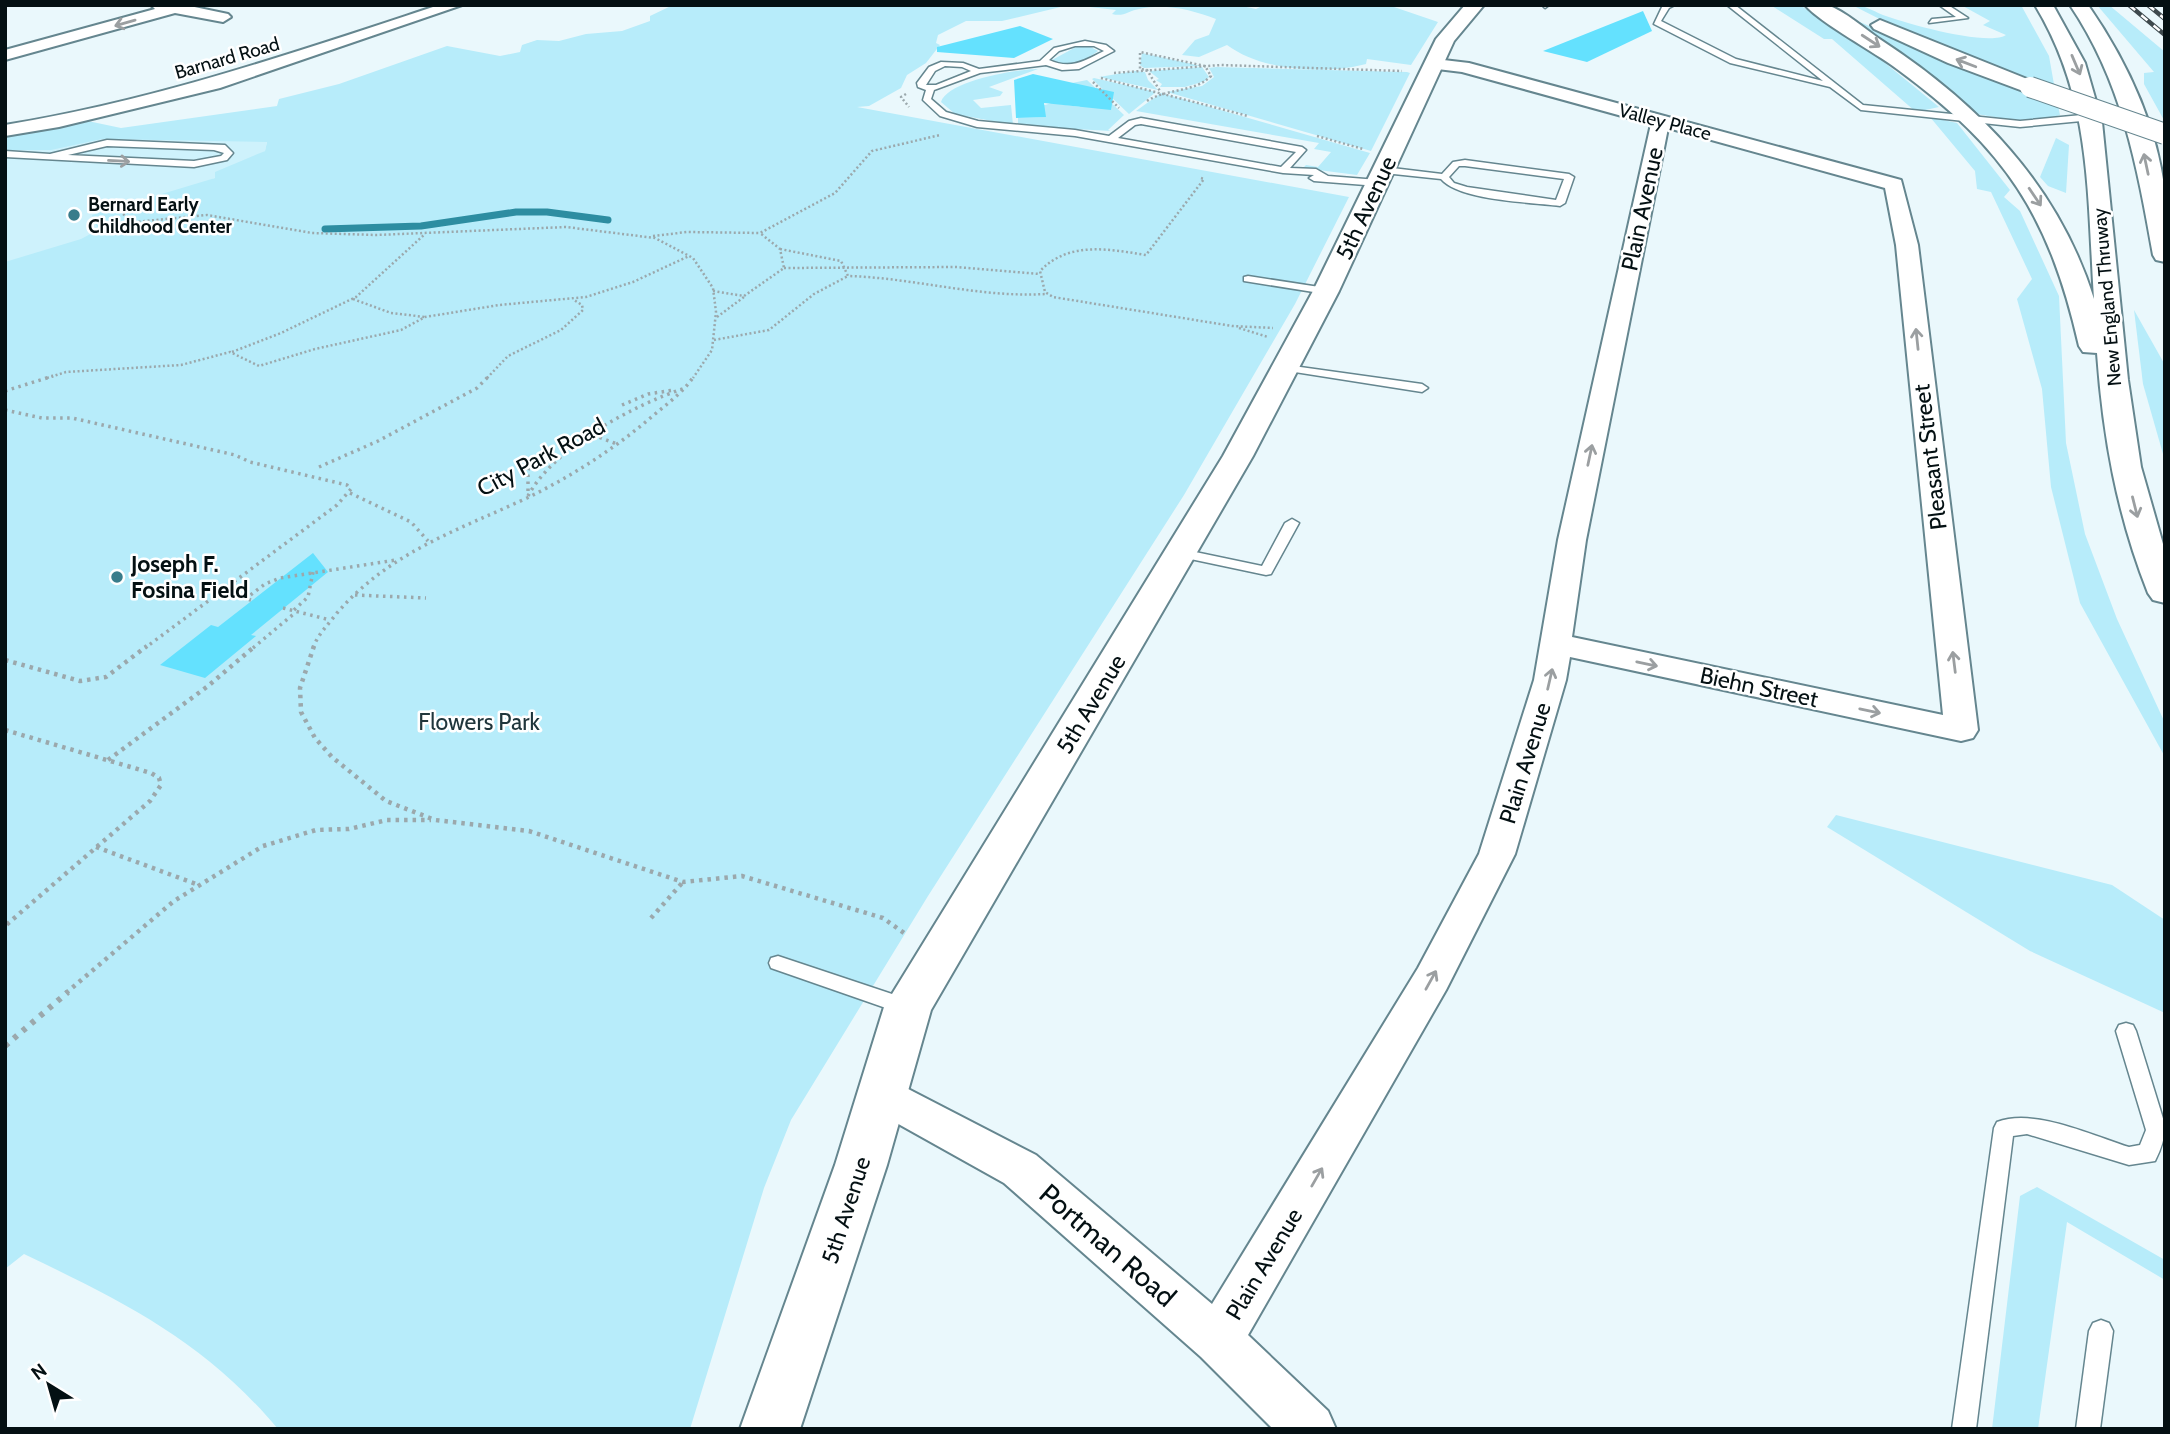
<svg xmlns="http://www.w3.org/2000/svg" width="2170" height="1434" font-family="Cabin,sans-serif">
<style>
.built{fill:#cef2fc}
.green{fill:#b7ecfa}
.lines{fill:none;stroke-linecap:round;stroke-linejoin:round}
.stream{stroke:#2d8da1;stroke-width:7}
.building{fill:#64e1fe}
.lane-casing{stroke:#65868f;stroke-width:3}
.street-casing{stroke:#65868f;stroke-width:4}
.secondary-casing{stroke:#65868f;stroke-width:4}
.highway-casing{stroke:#65868f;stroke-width:4}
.path-far3{stroke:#9ba8ac;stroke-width:2.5;stroke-dasharray:2 2.5;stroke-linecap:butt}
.path-far2{stroke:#9ba8ac;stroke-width:3.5;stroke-dasharray:2.5 4.5;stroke-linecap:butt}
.path-far1{stroke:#9ba8ac;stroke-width:4.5;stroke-dasharray:3.5 5;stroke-linecap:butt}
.path{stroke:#9ba8ac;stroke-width:6;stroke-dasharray:4.5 7;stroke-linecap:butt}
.lane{fill:#fff;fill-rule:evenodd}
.street{fill:#fff;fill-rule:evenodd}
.secondary{fill:#fff;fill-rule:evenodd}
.highway{fill:#fff;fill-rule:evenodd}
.rail-casing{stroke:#3e4a4e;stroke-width:4.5}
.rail{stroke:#fff;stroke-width:2.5;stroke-dasharray:8;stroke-linecap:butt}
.highway-bridge-casing{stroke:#65868f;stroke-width:22;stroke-linecap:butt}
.highway-bridge{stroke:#fff;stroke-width:20}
.oneway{stroke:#9b9fa1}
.poi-dot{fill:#387c8b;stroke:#fff;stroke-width:2.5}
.labels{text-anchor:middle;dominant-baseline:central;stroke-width:5;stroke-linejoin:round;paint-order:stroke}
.far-street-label{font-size:19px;fill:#041013;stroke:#fff}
.far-poi-label{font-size:19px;font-weight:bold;fill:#041013;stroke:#fff;text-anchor:start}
.street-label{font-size:23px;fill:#041013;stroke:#fff}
.poi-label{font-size:23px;font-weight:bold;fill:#041013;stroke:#fff;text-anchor:start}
.park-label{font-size:23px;fill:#20363c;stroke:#fff}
.near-street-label{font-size:28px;fill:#041013;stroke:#fff}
</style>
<rect width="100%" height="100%" fill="#eaf8fc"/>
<!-- built -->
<path class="built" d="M118,134l149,7 -2,10 -29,16 -167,85 -64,26v-141z"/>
<!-- green -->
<g class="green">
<path d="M673,5h396l-67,16h-36l-28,14 -2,8 4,2 -14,18 -19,12 -6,13 -32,18 -12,1 492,90 -54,107 -111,191 -256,401 -137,224 -27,68 -74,241h-412c-74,-88 -154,-127 -254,-175l-19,15v-1007l76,-23 17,-9 -6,-15 123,-37v-6l50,-21 2,-9 -165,-3 -51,11h-46v-15l78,-15 38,8 156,-22 2,-7 60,-15 108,-38 53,10 20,-4 2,-7 15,-5 22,1 27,-7 36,-3 28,-10v-5z"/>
<path d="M1073,5h164l19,4 8,-4 130,2 44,15 -27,43 -44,-6 -1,5c-42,11 -104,7 -139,-19l-28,12 -17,-2 13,-15 14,-5 7,-16c-24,-9 -51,-16 -77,-10 -11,2 -15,8 -27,5l4,-4z"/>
<path d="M1800,5l79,53 60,49 -23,5 -84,-73h-8l-52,-33z"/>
<path d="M1852,5c13,0 19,5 31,10 21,8 106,32 123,20l-23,-10 7,-4 -29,-16h60l28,51 6,34 -142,-54z"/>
<path d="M2097,5h12l56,47v70l-21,-38v-11l10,-1z"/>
<path d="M1860,22l114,51 83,28 3,14 -16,5h-31l-37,-6 -42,-35 -85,-56z"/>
<path d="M1076,47h15l7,4c-13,10 -30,19 -46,9z"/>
<path d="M1142,53l59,13 -57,2 -4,-3z"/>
<path d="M1202,67l7,10 -4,4 -20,6h-25l2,-3 -6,-4 3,-1 -10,-8z"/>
<path d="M1216,67l191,5 3,1 -39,78 -204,-59 35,-6 12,-9 -5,-9z"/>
<path d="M1038,69l-49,18 14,5 -3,4 -27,4 8,8 30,-3 2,20 -58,-11 -14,-12c6,-21 76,-33 97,-33z"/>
<path d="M1135,71l10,1 3,8 10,10 -59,-13z"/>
<path d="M1094,78l62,14 -27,22 -37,-35z"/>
<path d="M1087,80l37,35 -16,15 3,1 -93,-5v-8l27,-1 -4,-11 11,-3 28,4 -8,-24z"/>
<path d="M1161,93l209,60 -13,22 -54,-7 3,-3 12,2 13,-15 -17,-3 5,-6 -183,-32z"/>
<path d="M1930,117l27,6 53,67 -6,7 16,14 39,85 7,147 19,91 32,85 48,104v34l-85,-154 -29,-116 -9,-98 -25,-90 15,-20 -41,-87 -14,-3 -2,-18z"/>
<path d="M2056,138l13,7 -3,48 -18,-7 -8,-9z"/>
<path d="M2134,310l31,55v96l-22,-77z"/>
<path d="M1836,815l276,70 53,35v93l-135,-62 -203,-124z"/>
<path d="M2037,1187l128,73v20l-98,-58 -29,207h-46l28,-233z"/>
</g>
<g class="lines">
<!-- stream -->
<path class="stream" d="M325,229l96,-3 95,-14h31l61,8"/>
</g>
<!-- building -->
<g class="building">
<path d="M1643,11l9,20 -65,31 -44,-11z"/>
<path d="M1020,26l33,13 -39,19 -77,-6v-5z"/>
<path d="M1033,74l81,18 -3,18 -67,-7 2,14 -30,1 -2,-38z"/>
<path d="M313,553l15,19 -77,63 5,1 -51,42 -45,-13 51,-40 7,2z"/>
</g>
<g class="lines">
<!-- lane casing -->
<g class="lane-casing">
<g id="lane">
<path d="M1542,5h7l-4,3z"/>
<path d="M1663,5h12l-6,3 -8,13 75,38 87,22 -96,-76h8l128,100 157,16 72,-7 4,3 -4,3 -72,7 -159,-17 -31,-23 -100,-24 -76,-39z"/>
<path d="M1939,5h9l20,13 -39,5 3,-4 24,-2z"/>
<path d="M1085,41l21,4 8,6 -35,18 -17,1 -16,-5 -66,8 -46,17 -3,9 15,13 32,9 97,9 34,6 20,-15 12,-3 161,29 4,3 -16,18 26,1 12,7 50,4 5,3 -5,3 -64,-5 -5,-3 5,-3 -31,-2 -208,-37 -98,-9 -37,-11 -17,-16 3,-10 -8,-3 -1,-4 12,-16 12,-5 22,1 16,6 61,-8 14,-13zM1075,46h19l10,5c-20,10 -33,19 -55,9l10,-9zM945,66l17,1 9,4 -35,14h-10l9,-14zM1141,124l155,28 -15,15 -163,-29 17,-13z"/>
<path d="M107,140l118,5 8,8 -6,7 -33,7 -189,-10v-6l45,3zM107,146l107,4 10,3 -3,3 -27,5 -126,-6z"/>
<path d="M1465,160l104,14 5,3 -9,26 -5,3c-29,-4 -100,-5 -119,-27l-57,-6 -5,-3 5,-3 58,7 11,-12zM1459,166h6l99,13 -8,21 -89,-13 -13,-4 -5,-6z"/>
<path d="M1248,276l78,12 5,3 -5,3 -82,-13v-4z"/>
<path d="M1286,365l136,19 6,4 -6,4 -140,-22v-4z"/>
<path d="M1292,519l7,4 -28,51 -5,1 -85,-18 -7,-4 7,-4 81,17 23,-43z"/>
<path d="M778,956l135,45 3,6 -3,6 -7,2 -135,-47 -2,-5 2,-5z"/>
<path d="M2126,1023l7,2 3,6 29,94c0,13 -4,24 -10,36l-26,4 -102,-31 -14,2 -37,293h-24l42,-301 3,-6c37,-14 94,13 132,25l11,-2 6,-15 -30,-99 3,-6z"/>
<path d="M2101,1320l8,3 4,8 -13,98h-24l13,-98 4,-8z"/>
</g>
</g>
<!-- street casing -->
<g class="street-casing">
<g id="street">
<path d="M151,5h34l43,9 3,3 -8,5 -48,-9 -170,47v-10l150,-41z"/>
<path d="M439,5h23l-242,83 -161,39 -54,9v-11c149,-24 291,-73 434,-120z"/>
<path d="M1435,59l34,4 432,117 17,65 60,485 -5,8 -12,3 -391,-84 -4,23 -51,174 -69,136 -198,345 80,76 8,18h-63l-72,-72 -197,-174 -136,-76 -6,-13 6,-13 15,-5 153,79 176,149 206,-336 61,-114 55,-174 24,-140 93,-416 -189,-52 -33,-4v-8zM1668,128l217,60 11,57 47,470 -371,-78 14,-97z"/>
</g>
</g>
<!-- secondary casing -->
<g class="secondary-casing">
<path id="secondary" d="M1465,5h19l-30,36 -115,250 -86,165 -322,554 -44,155 -87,264h-60l95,-264 49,-158 339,-551 90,-165 123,-252z"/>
</g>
<!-- highway casing -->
<g class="highway-casing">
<g id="highway">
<path d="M1805,5c7,0 16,-1 22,0 18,6 38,24 54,35 98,64 177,145 213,259 -7,-106 -2,-200 -59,-294h18l32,58 17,59 26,258 13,87 24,84v52l-12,-3 -5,-7c-31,-78 -45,-156 -51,-240l-14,-1 -4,-6c-30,-131 -73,-197 -182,-277 -21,-16 -78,-47 -92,-64z"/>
<path d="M2070,5h18c38,55 69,120 77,188 2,22 0,47 0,69l-9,-2 -3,-5c-16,-90 -31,-173 -83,-250z"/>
<path d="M1880,20l157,63 3,4 -10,6 -7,-2 -75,-28 -74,-34 -3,-4z"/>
</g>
</g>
<!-- path-far3 -->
<g class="path-far3">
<path d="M1114,73l107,-8 181,6"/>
<path d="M1101,78l147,38"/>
<path d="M1093,82l26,26"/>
<path d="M906,94l-5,3 8,10"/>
<path d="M1147,101c20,-13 47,-8 64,-25l-6,-10 -65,-14v17l7,1 13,21"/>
<path d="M1317,136l46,13"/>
<path d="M1201,178l3,1 -58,76c-38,-6 -77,-14 -106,16l5,21 8,5 179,29 41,2"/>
<path d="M123,214l12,8 72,-7 105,18 64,2 190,-8 89,11 38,20 20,30 3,24 -4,38 -19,28"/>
<path d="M653,236l34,-4 73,1 75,-40 37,-42 68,-16"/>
<path d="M780,249l61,12 7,15c67,2 131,22 198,18"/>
<path d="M784,268l172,-1 84,7"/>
<path d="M713,291l31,5 40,-28 -4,-19 -20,-16"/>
<path d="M353,299l38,14 34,4"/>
<path d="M717,317l27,-20"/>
<path d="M1239,328l29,9"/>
<path d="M714,340l55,-10 45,-36 34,-18"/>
<path d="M232,352l49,-19 75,-36 69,-63"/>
<path d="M47,378l19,-6 115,-7 49,-13 29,14 56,-17 86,-19 24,-13 74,-12 87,-8 47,-15 56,-26"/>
<path d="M487,378l21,-22 53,-26 22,-20 -1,-5 -8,-5"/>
</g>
<!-- path-far2 -->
<g class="path-far2">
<path d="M5,391l48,-15"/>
<path d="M622,405l26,-11 26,-4"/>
<path d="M5,410l37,8h30l163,37 15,7 97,23 4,4 -14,16 -192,143"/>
<path d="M593,435l24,9"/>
<path d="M319,467l59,-26 99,-53 12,-12"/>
<path d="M528,491v-21l6,-14"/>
<path d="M350,493l61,29 17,19"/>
<path d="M528,496c26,-49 106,-91 157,-108"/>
<path d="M222,592l29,8"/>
<path d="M355,595l71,3"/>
<path d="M245,599l20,-15 15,-6 116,-18"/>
<path d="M283,608l47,12"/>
<path d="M294,610l14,-13 5,-25"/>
<path d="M253,648l43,-36"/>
<path d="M313,648c5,-14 15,-23 24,-35 53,-61 119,-82 190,-115 43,-21 84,-47 121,-78 16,-14 34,-26 46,-44"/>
</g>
<!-- path-far1 -->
<g class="path-far1">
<path d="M314,646l-14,42 1,24 14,26 17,19 54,44 49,19 94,11 154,51 59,-6 141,42 21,15"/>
<path d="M5,660l75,21 26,-4 41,-31"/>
<path d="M5,730l146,43 8,5 2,7 -11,16 -145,125"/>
<path d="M108,760l100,-74 47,-40"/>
<path d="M96,847l100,37"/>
<path d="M651,918l32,-36"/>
<path d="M66,993l108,-92 89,-55 53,-16 33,-1 38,-9h44"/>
</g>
<!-- path -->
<path class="path" d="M5,1046l63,-54"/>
<!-- lane -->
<use href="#lane" class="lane"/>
<!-- street -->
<use href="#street" class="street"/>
<!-- secondary -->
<use href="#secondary" class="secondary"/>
<!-- highway -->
<use href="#highway" class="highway"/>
<!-- rail casing -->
<g class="rail-casing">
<g id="rail">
<path d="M2129,5l36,30"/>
<path d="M2148,5l17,14"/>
</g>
</g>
<!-- rail -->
<use href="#rail" class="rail"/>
<!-- highway-bridge casing -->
<g class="highway-bridge-casing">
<path id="highway-bridge" d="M2030,87l135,47"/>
</g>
<!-- highway-bridge -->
<use href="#highway-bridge" class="highway-bridge"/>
</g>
<!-- one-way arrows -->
<defs><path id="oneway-shaft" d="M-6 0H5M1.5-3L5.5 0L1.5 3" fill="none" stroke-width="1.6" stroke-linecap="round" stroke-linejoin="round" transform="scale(1.75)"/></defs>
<g class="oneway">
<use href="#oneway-shaft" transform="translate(125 23) rotate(164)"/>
<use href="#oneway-shaft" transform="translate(1871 41) rotate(33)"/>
<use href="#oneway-shaft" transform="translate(1966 63) rotate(-159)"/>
<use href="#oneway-shaft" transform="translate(2076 65) rotate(67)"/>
<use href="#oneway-shaft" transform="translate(119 161) rotate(3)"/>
<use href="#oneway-shaft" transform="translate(2146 164) rotate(-102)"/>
<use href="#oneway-shaft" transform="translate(2035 197) rotate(56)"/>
<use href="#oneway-shaft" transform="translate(1917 339) rotate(-96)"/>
<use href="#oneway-shaft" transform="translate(1590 455) rotate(-78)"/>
<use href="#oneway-shaft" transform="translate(2135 507) rotate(76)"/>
<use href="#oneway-shaft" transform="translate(1954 662) rotate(-97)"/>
<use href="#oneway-shaft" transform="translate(1647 664) rotate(12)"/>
<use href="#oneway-shaft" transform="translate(1550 679) rotate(-77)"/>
<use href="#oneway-shaft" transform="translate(1870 711) rotate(12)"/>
<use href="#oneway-shaft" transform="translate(1431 980) rotate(-61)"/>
<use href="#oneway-shaft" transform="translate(1317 1177) rotate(-60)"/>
</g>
<!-- markers -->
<g class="poi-dot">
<circle cx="74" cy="215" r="7"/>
<circle cx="117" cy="577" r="7"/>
</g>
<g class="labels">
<!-- far-street labels -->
<g class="far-street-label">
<text transform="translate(227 58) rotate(-16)">Barnard Road</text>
<text transform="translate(1665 122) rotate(15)">Valley Place</text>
<text transform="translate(2107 297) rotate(-95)">New England Thruway</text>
</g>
<!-- far-poi labels -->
<g class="far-poi-label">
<text x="88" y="204">Bernard Early<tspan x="88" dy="22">Childhood Center</tspan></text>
</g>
<!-- street labels -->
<g class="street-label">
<text transform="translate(1366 208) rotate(-65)">5th Avenue</text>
<text transform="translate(1642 209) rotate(-78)">Plain Avenue</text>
<text transform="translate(541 457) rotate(-28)">City Park Road</text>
<text transform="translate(1930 457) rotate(-97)">Pleasant Street</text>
<text transform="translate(1759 687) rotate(12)">Biehn Street</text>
<text transform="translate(1091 704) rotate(-59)">5th Avenue</text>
<text transform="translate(1525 763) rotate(-73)">Plain Avenue</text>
<text transform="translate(846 1210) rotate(-72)">5th Avenue</text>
<text transform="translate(1264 1264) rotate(-59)">Plain Avenue</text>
</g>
<!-- poi labels -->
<g class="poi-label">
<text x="131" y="564">Joseph F.<tspan x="131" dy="26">Fosina Field</tspan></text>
</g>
<!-- park labels -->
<g class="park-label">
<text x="479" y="722">Flowers Park</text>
</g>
<!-- near-street labels -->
<g class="near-street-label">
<text transform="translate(1108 1245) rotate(41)">Portman Road</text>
</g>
</g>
<!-- border -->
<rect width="2170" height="1434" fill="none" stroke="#041013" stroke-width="14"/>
<!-- north arrow -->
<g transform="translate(49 1385) rotate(323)" stroke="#ffffff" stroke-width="5" paint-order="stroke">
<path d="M0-5L12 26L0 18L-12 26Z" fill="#041013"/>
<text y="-10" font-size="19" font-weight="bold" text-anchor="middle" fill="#041013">N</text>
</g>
</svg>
